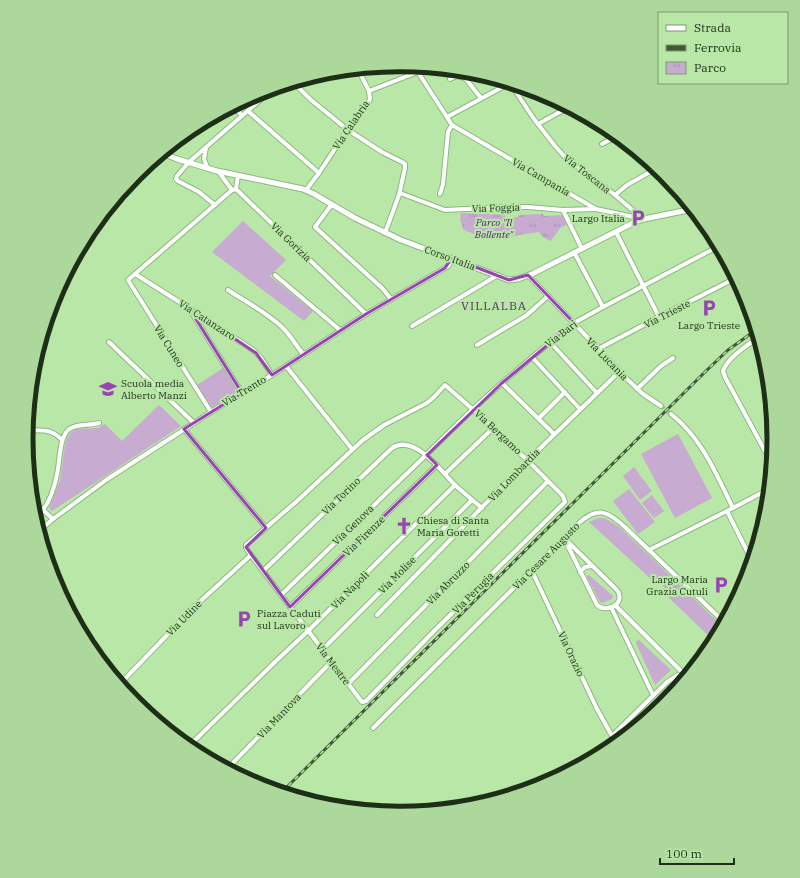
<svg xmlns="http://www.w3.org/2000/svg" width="800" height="878" font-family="'IBM Plex Serif',serif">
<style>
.grass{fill:#c8abd1}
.park{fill:url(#park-tufts)}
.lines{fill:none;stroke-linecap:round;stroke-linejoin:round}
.minor-tunnel{stroke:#99c28a;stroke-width:4;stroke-dasharray:4 2;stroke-linecap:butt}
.minor-casing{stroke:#8cb97c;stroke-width:6}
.tertiary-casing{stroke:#8cb97c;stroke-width:7}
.minor{stroke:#fff;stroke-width:4}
.tertiary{stroke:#fff;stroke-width:5}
.rail-casing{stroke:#405937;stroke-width:3}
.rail{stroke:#b8e7a7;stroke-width:1.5;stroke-dasharray:4.5;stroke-linecap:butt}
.marked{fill:none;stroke:#9844b2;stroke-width:3;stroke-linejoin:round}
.labels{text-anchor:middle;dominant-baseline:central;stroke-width:4;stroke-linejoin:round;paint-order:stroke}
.street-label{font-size:10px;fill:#1d2f16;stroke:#b8e7a7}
.poi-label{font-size:10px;fill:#1d2f16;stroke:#b8e7a7;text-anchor:start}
.park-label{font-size:10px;font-style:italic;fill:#582068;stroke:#b8e7a7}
.quarter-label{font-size:12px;letter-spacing:1px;fill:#5b3268;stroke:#b8e7a7}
.rim{fill:none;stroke:#1d2f16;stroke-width:5}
</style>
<defs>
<pattern id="park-tufts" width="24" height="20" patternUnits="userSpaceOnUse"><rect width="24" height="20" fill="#c8abd1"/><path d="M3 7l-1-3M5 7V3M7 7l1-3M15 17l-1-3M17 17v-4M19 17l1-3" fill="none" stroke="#ab93b3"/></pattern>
</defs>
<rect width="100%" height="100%" fill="#b8e7a7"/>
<!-- grass -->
<g class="grass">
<path d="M243,221l43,39 -16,16 43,35 -9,10 -92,-69z"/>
<path d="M223,368l15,24 -27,16 -14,-23z"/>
<path d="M159,405l22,21 -129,85 -3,-3 11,-28 5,-35 2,-7 4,-6 6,-3 21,-1 7,-4 17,17z"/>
<path d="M678,434l34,64 -37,20 -34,-64z"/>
<path d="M634,467l18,24 -12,9 -17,-24z"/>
<path d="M629,489l26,33 -17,12 -25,-33z"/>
<path d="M652,495l12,16 -10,7 -12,-15z"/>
<path d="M598,518h6l4,2 10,6 36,34 68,66 -8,15 -52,-50 3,-3 -10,-10 -3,2 -63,-58z"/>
<path d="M588,575h1l24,21 -1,3 -10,4 -2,-1 -13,-25z"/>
<path d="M639,640l32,30 -16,15 -19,-42 1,-2z"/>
</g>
<!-- park -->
<path class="park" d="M460,213l45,2v3l13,-1 1,-2 24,-1 1,2 20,-1 4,9 -8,4 -9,13 -7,-3 -5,-6 -33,5 -7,3h-7l-26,-9 -3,-2 -3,-11 1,-1z"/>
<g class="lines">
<!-- minor-tunnel -->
<path class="minor-tunnel" d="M661,406l10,8"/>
<!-- minor casing -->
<g class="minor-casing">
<g id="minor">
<path d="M414,66l38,59 144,84 47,10"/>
<path d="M358,69l11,22"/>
<path d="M450,79l6,-3 9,2 16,20"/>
<path d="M293,82l18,18 37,30 34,22 20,10 3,2v4l-6,27 -14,38"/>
<path d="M510,83l24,36 21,27 9,10 51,39 28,24"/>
<path d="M234,106l8,10"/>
<path d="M248,111l71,62"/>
<path d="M447,117l63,-34"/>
<path d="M538,124l31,-17"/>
<path d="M602,144l15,-8"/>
<path d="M206,147l-2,12 3,8"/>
<path d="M218,171l14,19 4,-1 130,125"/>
<path d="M236,189l2,-14"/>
<path d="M306,190l13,-17 27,-41 22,-29 2,-4 -1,-8 59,-23"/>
<path d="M400,193l45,17 62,-3h21l35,3 32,-1"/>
<path d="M440,194l3,-10 5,-52 4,-7"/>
<path d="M615,195l12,-10 30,-17"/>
<path d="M332,204l-17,23 67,61 9,11"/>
<path d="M215,205l-16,-13 -21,-11 -2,-2 1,-3 12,-14 85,-74"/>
<path d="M563,210l19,39"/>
<path d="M616,232l43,85"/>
<path d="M574,252l29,55"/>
<path d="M135,274l54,34 64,42 8,8 11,17"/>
<path d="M275,275l65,55"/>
<path d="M528,275l100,105 15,14 18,12"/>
<path d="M228,290c18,12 38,22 54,37 8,8 14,18 21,27"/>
<path d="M190,310l52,83"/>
<path d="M412,326l86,-51"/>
<path d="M758,338c-11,7 -31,20 -35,33l2,6 47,87"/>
<path d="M109,342l85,81"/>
<path d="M550,342l47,51"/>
<path d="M477,345l50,-30 21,-19"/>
<path d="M598,349l61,-32 77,-39"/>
<path d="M532,357l48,52"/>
<path d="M286,366l66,83"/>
<path d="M502,383l52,51"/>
<path d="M445,385c41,35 80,72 118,111l2,6 -130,128 -69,71 -4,1 -111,-147 -5,-7v-3l51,-44 66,-61 21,-15 43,-22 7,-6z"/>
<path d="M637,389l24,-23 12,-8"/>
<path d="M211,412l-83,-132 104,-90"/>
<path d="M671,414c31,24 45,60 62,94"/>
<path d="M539,418l26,-26"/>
<path d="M184,429l82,99"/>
<path d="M27,430c15,1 24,-2 35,10"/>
<path d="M445,474l49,-47"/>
<path d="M43,510l10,9"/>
<path d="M727,511l25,50"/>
<path d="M35,518c13,-10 19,-28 22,-44 3,-12 2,-37 12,-45 9,-6 20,-3 30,-6"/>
<path d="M39,531l14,-12 53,-39 105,-68 61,-37 94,-61 79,-46 3,-2 4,-8"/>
<path d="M564,538l53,52c10,15 -12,23 -20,15z"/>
<path d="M649,550l75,72"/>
<path d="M263,571l129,-123c22,-15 50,24 64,38 8,7 17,15 26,22"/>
<path d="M532,571l65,138 15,27 55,-54 11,-7 11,-1"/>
<path d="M580,572l5,-5 7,-1"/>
<path d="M281,595l145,-140 47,-46 29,-26 53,-45 19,-15 29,-16 116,-61"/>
<path d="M615,605l69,69"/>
<path d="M290,607l147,-142"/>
<path d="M611,607l42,88"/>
<path d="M377,615l151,-155 91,-88"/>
<path d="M322,650l150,-150"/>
<path d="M120,684l74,-77 57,-52"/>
<path d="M348,684l200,-203"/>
<path d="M373,728l205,-204c20,-19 31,-12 48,4 8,8 16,15 23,22l78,-39 42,-22"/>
<path d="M191,744l85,-83 32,-30 147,-146"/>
<path d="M227,769l104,-107"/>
</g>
</g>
<!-- tertiary casing -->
<g class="tertiary-casing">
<path id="tertiary" d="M162,153l15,6 40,12 86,18 11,5 41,24 46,22 108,40 9,-1 14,-5 103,-52 9,-3 49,-10"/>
</g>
<!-- minor -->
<use href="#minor" class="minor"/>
<!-- tertiary -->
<use href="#tertiary" class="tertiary"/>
<!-- rail casing -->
<g class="rail-casing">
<path id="rail" d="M282,792l424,-421 22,-21 28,-20"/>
</g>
<!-- rail -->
<use href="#rail" class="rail"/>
</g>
<!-- marked area -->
<path class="marked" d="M452,258l57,22 19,-5 46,48 -72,60 -75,72 10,10 -147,142 -44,-60 20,-19 -82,-99 58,-36 -53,-85 67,45 16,22 94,-61 79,-46z"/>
<!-- icons -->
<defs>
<g id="parking-bare" transform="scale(1.38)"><path d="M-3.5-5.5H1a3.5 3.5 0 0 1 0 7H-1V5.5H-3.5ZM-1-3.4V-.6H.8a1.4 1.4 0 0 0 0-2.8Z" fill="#9844b2" stroke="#b8e7a7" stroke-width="2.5" paint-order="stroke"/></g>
<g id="school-bare" transform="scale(1.38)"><path d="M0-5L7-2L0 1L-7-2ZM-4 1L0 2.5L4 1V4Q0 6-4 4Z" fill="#9844b2" stroke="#b8e7a7" stroke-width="2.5" paint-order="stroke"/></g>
<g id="church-bare" transform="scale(1.38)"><path d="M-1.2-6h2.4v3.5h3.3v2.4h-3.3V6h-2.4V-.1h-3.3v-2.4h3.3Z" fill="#9844b2" stroke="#b8e7a7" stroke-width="2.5" paint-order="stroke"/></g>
</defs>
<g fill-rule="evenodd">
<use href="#parking-bare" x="638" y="218"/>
<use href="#parking-bare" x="709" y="308"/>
<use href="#school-bare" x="108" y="389"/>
<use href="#church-bare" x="404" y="526"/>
<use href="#parking-bare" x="721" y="585"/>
<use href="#parking-bare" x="244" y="619"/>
</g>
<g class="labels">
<!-- street labels -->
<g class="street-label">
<text transform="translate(351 125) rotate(-56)">Via Calabria</text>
<text transform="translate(587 174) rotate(38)">Via Toscana</text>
<text transform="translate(541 177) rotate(30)">Via Campania</text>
<text transform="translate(496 208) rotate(-2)">Via Foggia</text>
<text transform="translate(291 242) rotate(44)">Via Gorizia</text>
<text transform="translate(450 258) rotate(20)">Corso Italia</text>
<text transform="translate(667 314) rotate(-27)">Via Trieste</text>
<text transform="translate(207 320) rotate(33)">Via Catanzaro</text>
<text transform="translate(561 334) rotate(-37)">Via Bari</text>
<text transform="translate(169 346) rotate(58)">Via Cuneo</text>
<text transform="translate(607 359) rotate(46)">Via Lucania</text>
<text transform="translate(244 391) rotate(-31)">Via Trento</text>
<text transform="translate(498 432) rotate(43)">Via Bergamo</text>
<text transform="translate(514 475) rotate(-46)">Via Lombardia</text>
<text transform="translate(341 496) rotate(-44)">Via Torino</text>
<text transform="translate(353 525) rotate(-44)">Via Genova</text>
<text transform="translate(364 536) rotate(-44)">Via Firenze</text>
<text transform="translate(546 556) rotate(-45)">Via Cesare Augusto</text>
<text transform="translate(397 575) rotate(-45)">Via Molise</text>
<text transform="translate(448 583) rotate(-45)">Via Abruzzo</text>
<text transform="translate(350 590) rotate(-45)">Via Napoli</text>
<text transform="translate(473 593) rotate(-45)">Via Perugia</text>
<text transform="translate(184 618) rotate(-45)">Via Udine</text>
<text transform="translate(571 654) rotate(65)">Via Orazio</text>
<text transform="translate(333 664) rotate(53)">Via Mestre</text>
<text transform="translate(279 716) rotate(-46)">Via Mantova</text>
</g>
<!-- poi labels -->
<g class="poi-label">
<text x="625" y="218" text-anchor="end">Largo Italia</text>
<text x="709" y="325" text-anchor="middle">Largo Trieste</text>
<text x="121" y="383">Scuola media<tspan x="121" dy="12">Alberto Manzi</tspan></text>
<text x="417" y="520">Chiesa di Santa<tspan x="417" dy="12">Maria Goretti</tspan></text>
<text x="708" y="579" text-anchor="end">Largo Maria<tspan x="708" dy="12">Grazia Cutuli</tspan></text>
<text x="257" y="613">Piazza Caduti<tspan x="257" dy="12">sul Lavoro</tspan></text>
</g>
<!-- park labels -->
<g class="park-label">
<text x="494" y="222">Parco "Il<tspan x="494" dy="12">Bollente"</tspan></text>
</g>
<!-- quarter labels -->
<g class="quarter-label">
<text x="494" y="305">VILLALBA</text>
</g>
</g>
<!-- crop -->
<path d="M0 0H800V878H0ZM33 439a367 367 0 1 1 734 0a367 367 0 1 1-734 0Z" fill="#acd89b" fill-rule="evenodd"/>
<path class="rim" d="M33 439a367 367 0 1 1 734 0a367 367 0 1 1-734 0Z"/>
<!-- legend -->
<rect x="658" y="12" width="130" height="72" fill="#b8e7a7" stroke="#7a9d6d"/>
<rect x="666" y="25" width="20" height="6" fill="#ffffff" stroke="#7a9d6d"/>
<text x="694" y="32" font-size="12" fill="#1d2f16">Strada</text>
<rect x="666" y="45" width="20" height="6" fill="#405937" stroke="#7a9d6d"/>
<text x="694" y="52" font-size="12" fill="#1d2f16">Ferrovia</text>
<rect x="666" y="62" width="20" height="12" fill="url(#park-tufts)" stroke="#7a9d6d"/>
<text x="694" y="72" font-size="12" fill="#1d2f16">Parco</text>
<!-- scale -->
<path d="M660 858v6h74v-6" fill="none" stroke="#1d2f16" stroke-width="2"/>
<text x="666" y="858" font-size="12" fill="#1d2f16" stroke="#b8e7a7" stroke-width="3" paint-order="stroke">100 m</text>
</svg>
